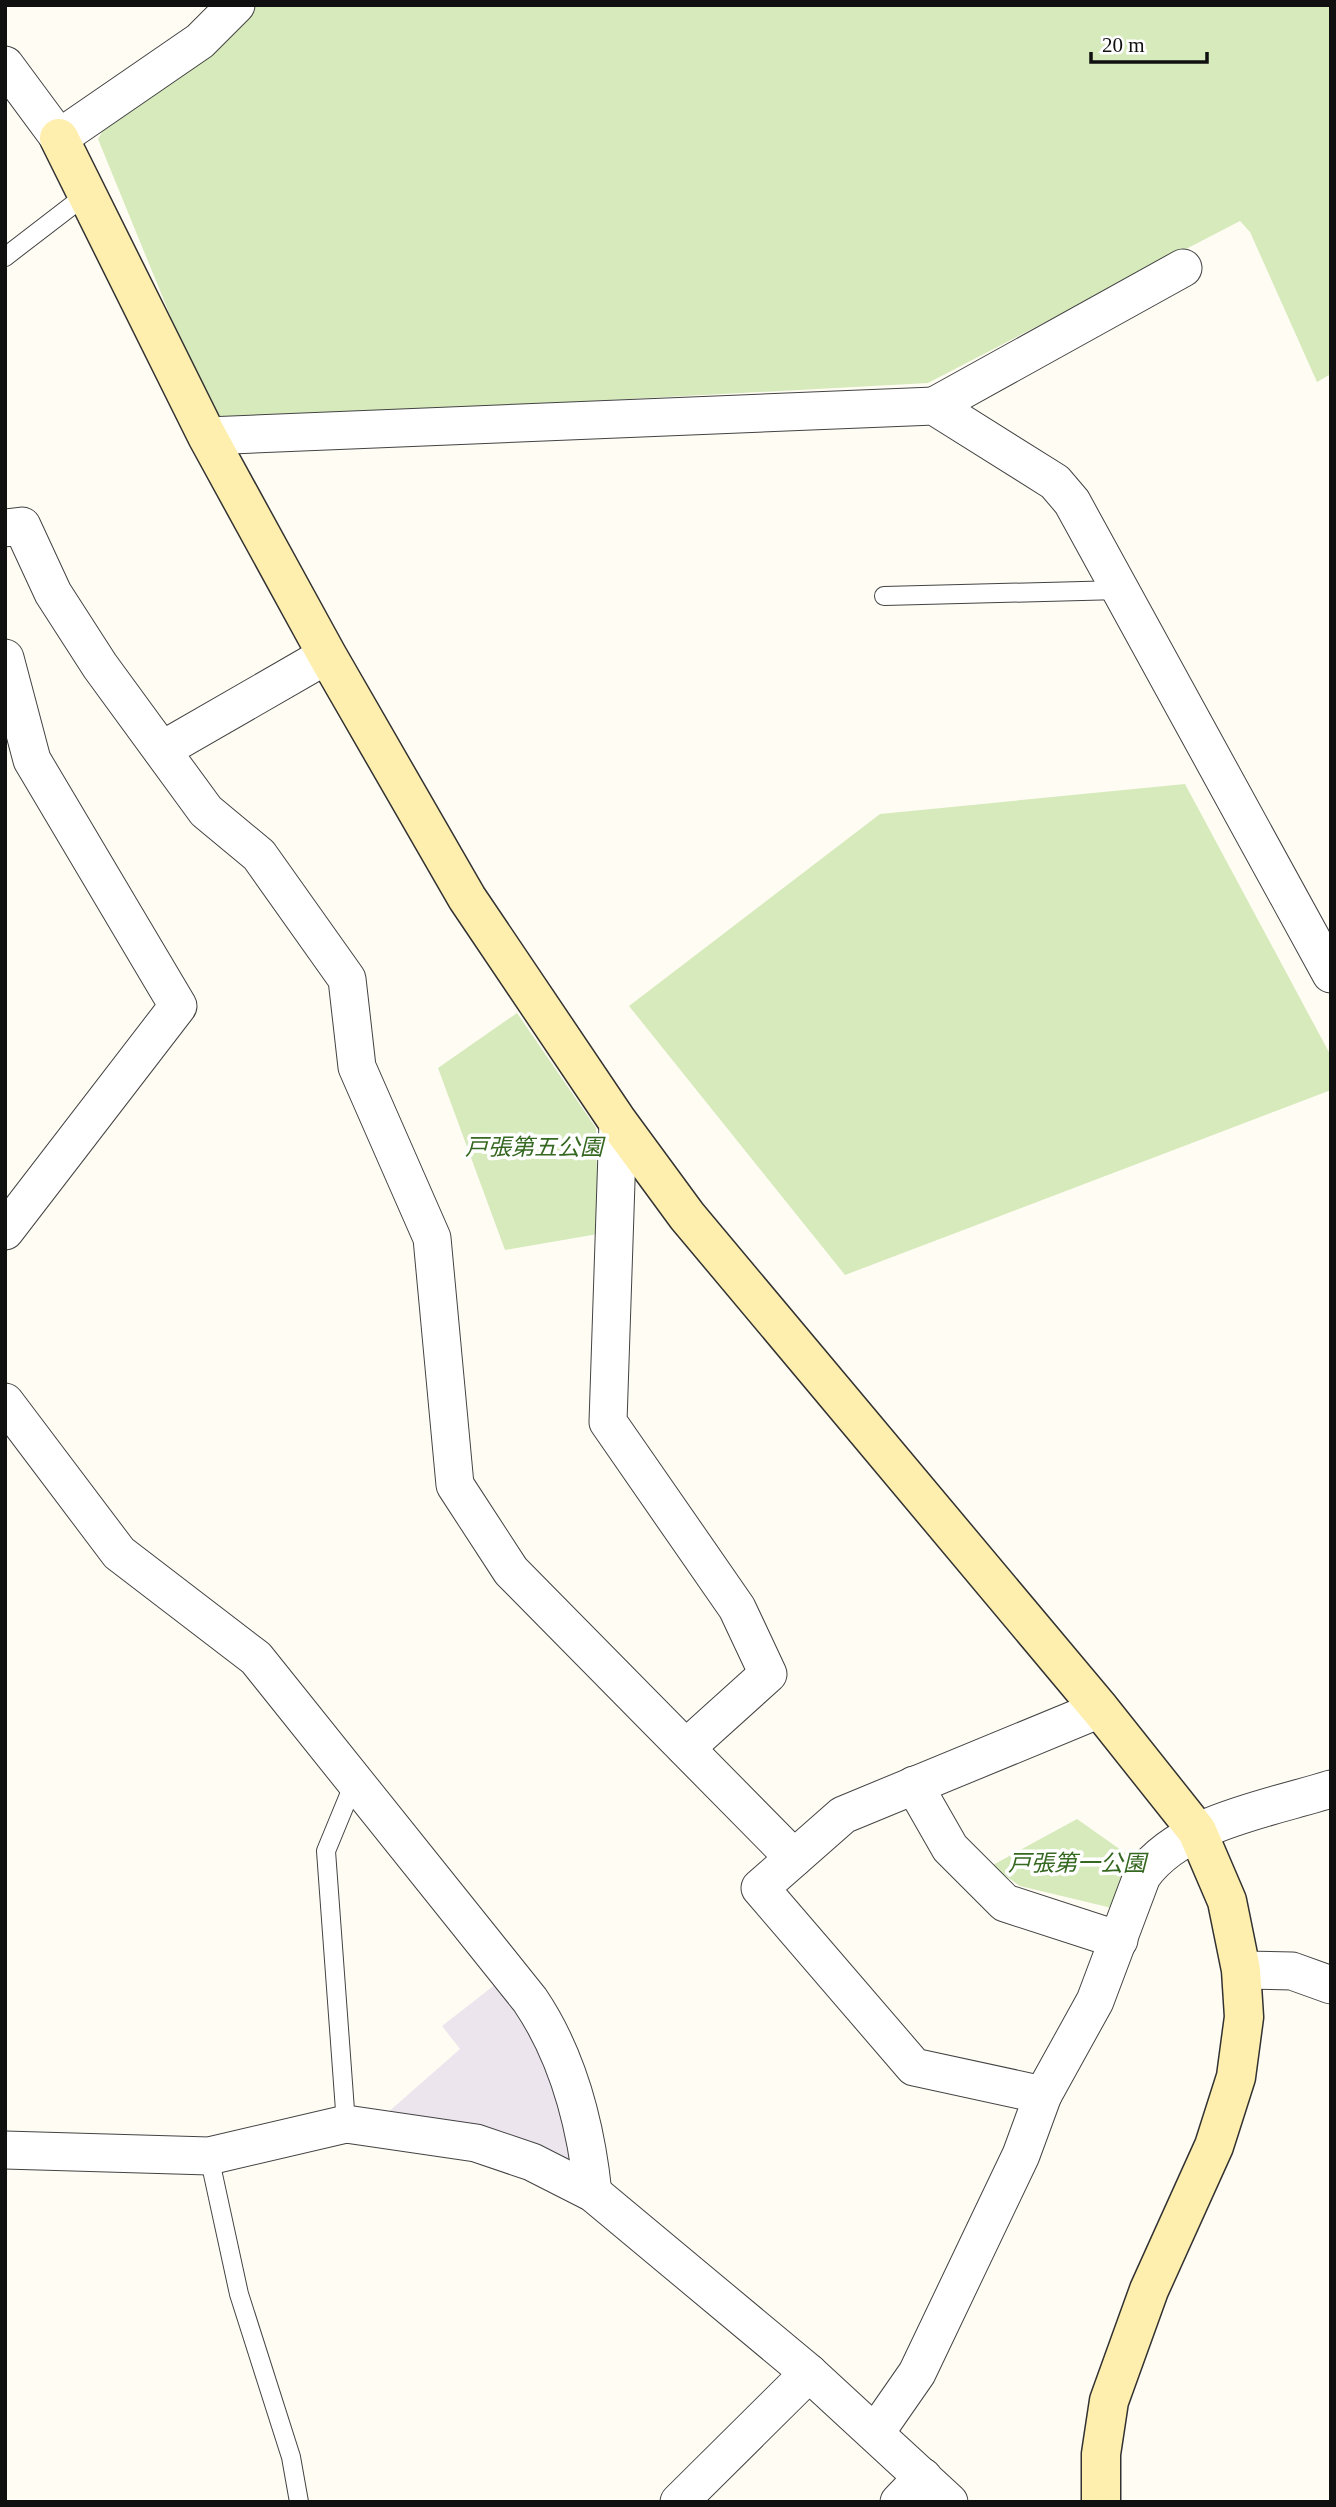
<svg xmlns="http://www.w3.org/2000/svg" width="1336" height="2507" font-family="'Times New Roman','Noto Sans JP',serif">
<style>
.industrial{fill:#ece5ee}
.green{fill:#d7eabc}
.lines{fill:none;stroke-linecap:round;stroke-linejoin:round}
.lane-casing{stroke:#434343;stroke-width:20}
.street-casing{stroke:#434343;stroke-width:39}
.secondary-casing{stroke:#323232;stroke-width:41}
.lane{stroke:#fff;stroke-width:18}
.street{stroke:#fff;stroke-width:37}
.secondary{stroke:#feefaf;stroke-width:38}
.labels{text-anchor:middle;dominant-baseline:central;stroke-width:7;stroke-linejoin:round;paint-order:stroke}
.park-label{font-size:23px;font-style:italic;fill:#356820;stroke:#fff}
</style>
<rect width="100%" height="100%" fill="#fffcf3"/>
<!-- industrial -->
<path class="industrial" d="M501,1980l31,44 46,134 -10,11 -182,-55 74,-65 -18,-23z"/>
<!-- green -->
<g class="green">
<path d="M254,5h1077v369l-14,8 -67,-150 -10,-11 -312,162 -707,38 -31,-57 -92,-225 10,-17 102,-73z"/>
<path d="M1185,784l146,272v34l-486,185 -216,-269 251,-192z"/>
<path d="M517,1013l79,115 2,106 -93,16 -67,-182z"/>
<path d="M1077,1819l61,43 -22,47 -96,-23 -29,-20z"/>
</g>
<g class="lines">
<!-- lane casing -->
<g class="lane-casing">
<g id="lane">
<path d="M5,257l82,-63"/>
<path d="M884,596l236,-6"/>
<path d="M346,2124l-20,-273 28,-68"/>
<path d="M209,2156l30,138 52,163 8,45"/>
</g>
</g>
<!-- street casing -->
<g class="street-casing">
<g id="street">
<path d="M5,65l54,73 141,-97 36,-36"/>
<path d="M934,406l249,-138"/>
<path d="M207,436l727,-30 121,76 17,20 259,472"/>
<path d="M5,528l17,-2 31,67 47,73 106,145 53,44 88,124 10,88 75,171 23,247 56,86 283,287"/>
<path d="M5,658l27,102 146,246 -173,225"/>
<path d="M162,750l165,-95"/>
<path d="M618,1122l-10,300 129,186 31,66 -82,74"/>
<path d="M5,1402l114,151 137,105 274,342c38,56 56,126 63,193"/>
<path d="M914,1785l36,63 55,55 114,37"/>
<path d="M1241,1970l51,1 39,14"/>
<path d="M1043,2095l-129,-28 -154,-179 83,-73 257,-106"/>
<path d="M5,2150l204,6 137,-32 130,19 56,19 61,31 216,180 140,129"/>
<path d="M876,2432l41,-59 104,-218 22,-60 52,-94 47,-125c38,-54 129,-68 189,-87"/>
<path d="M679,2502l130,-129"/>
<path d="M899,2502l24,-25"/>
</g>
</g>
<!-- secondary casing -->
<g class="secondary-casing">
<path id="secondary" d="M59,138l148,298 120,219 140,243 151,224 69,94 413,493 97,122 30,70 14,69 3,47 -8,60 -22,69 -65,144 -40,111 -8,53v48"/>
</g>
<!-- lane -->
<use href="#lane" class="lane"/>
<!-- street -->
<use href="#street" class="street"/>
<!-- secondary -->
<use href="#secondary" class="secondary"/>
</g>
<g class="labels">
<!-- park labels -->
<g class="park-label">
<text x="534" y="1147">戸張第五公園</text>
<text x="1077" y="1863">戸張第一公園</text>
</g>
</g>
<!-- border -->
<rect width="1336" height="2507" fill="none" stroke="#101010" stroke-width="14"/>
<!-- scale -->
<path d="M1091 52v10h116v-10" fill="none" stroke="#101010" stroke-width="3.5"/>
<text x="1102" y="52" font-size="21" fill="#101010" stroke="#ffffff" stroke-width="5" paint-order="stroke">20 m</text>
</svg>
